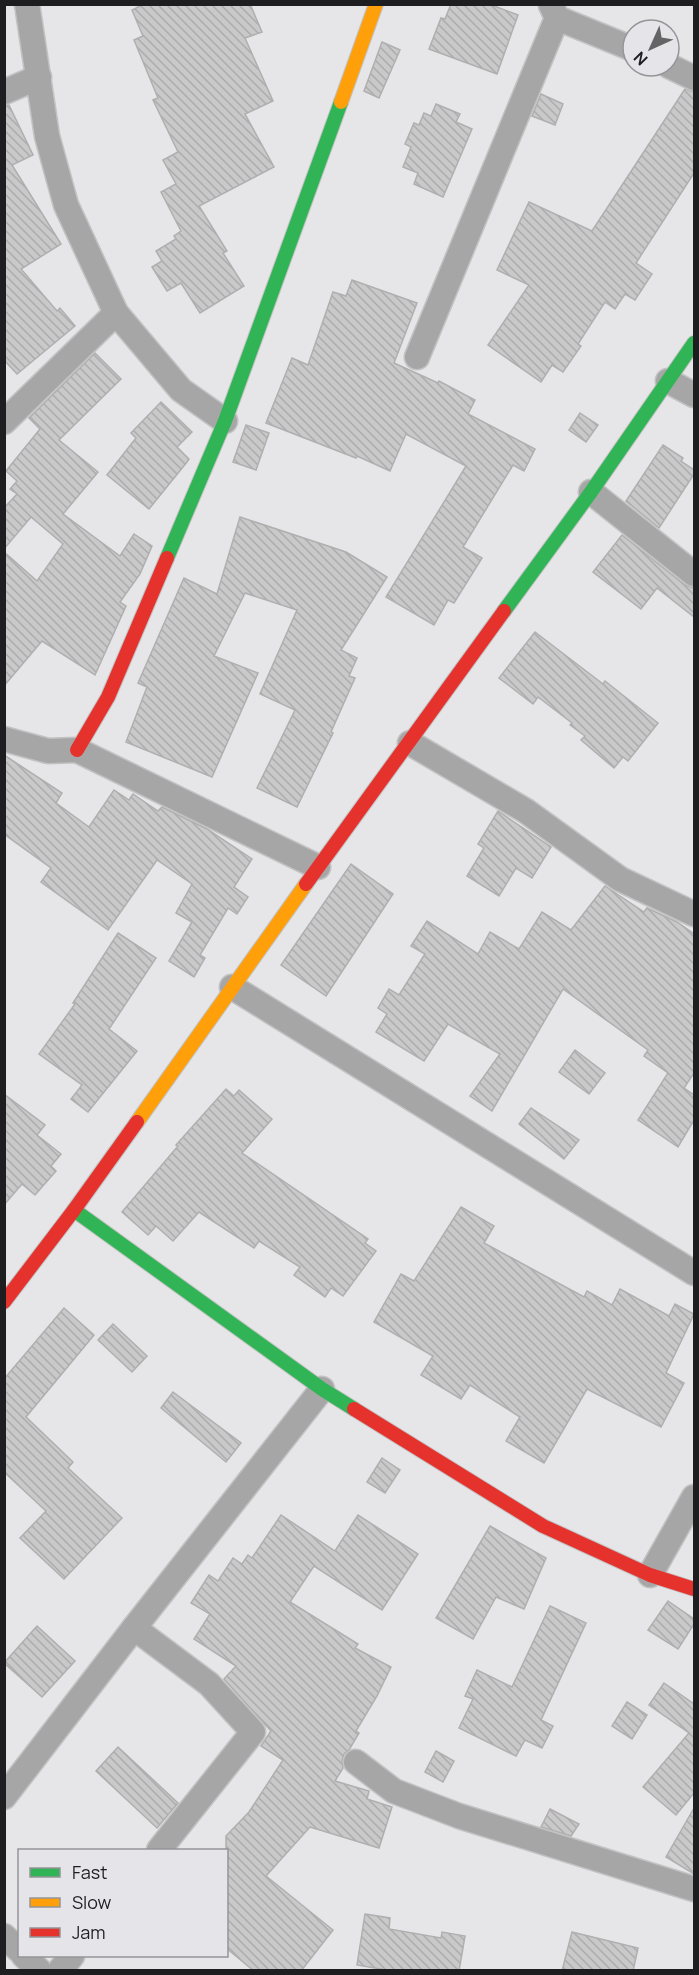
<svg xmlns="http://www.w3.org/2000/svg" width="699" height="1975" font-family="Manrope,sans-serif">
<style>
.building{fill:url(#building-back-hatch);stroke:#b0aeaf;stroke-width:1.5}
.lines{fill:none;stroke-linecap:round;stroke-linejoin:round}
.street-casing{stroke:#c2c2c3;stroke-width:27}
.fast-casing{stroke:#c2c2c3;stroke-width:16}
.slow-casing{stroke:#c2c2c3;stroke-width:16}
.jam-casing{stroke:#c2c2c3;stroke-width:16}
.street{stroke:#a7a6a7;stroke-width:24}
.fast{stroke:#30b455;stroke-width:14}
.slow{stroke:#ff9f0a;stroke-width:14}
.jam{stroke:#e5322d;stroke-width:14}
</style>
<defs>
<pattern id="building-back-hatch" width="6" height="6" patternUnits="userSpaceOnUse" patternTransform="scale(1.5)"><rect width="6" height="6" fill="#cac9ca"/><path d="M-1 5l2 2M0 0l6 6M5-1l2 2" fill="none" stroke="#adacad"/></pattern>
</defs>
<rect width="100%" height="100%" fill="#e6e5e8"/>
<!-- building -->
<g class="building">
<path d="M144,4h106l12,28 -17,6 28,63 -28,13 29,53 -75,39 28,45 -4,2 21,33 -44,27 -19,-30 -14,8 -15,-24 10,-6 -6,-10 20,-12 -2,-3 7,-5 -20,-39 15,-8 -13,-24 15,-8 -25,-52 5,-2 -24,-58 9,-4 -11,-26z"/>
<path d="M451,4h38l29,11 -21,59 -68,-25 12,-31 4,1z"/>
<path d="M382,42l18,8 -21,48 -15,-7z"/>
<path d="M685,89l9,3v81l-58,90 16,11 -17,26 -10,-6 -10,15 -10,-7 -27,42 3,2 -18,26 -11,-7 -11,17 -53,-37 41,-60 -32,-15 32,-68 63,29z"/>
<path d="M541,94l22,10 -8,21 -23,-9z"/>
<path d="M436,104l24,10 -4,8 16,7 -29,68 -29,-13 4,-11 -15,-6 8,-20 -6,-3 9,-21 5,2 5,-12 7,3z"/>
<path d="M9,105l24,50 -21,10 49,79 -40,25 36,42 3,-3 15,18 -58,48 -13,-14v-254z"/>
<path d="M352,280l65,23 -23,60 44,20 1,-2 36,19 -7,14 67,35 -11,22 -11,-6 -50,82 19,11 -28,45 -6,-3 -14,25 -48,-28 80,-131 -60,-32 -16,37 -33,-15 -1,2 -90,-35 26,-65 16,7 25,-73 13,4z"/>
<path d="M95,353l26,26 -62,61 39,32 -35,42 57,42 14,-22 18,12 -12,28 -20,28 6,4 -31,69 -53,-34 -38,45v-134l33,29 26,-37 -32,-27 -27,32v-41l13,-14 -7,-5 7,-8 -11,-10 34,-42 -11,-11z"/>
<path d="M161,402l31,30 -15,15 12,12 -2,3 -38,47 -42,-34 29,-37 -5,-5z"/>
<path d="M580,413l18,12 -12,17 -17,-12z"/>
<path d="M246,425l23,8 -13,37 -23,-8z"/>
<path d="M663,445l20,13 -2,3 13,9v4l-35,54 -33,-27z"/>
<path d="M240,517l106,35 41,25 -46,73 16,8 -8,18 6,2 -24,54 2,1 -36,74 -40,-19 38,-78 -35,-16 37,-84 -52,-17 -31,63 44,17 -46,104 -86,-35 21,-55 -9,-4 46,-105 33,16z"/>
<path d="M622,535l63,50 9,3v29l-37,-29 -16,21 -48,-37z"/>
<path d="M535,632l68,52 2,-3 53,42 -30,38 -5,-4 -9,11 -33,-28 4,-4 -15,-11 2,-2 -34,-26 -5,7 -34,-26z"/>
<path d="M4,755l58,38 -6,10 33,24 25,-37 15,10 4,-6 25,17 4,-4 45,22 45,30 -18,28 14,10 -11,17 -9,-6 -28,47 5,3 -11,19 -25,-16 23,-39 -16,-9 16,-29 -35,-24 -49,70 -67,-48 10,-14 -47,-34z"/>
<path d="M498,811l53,36 -19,31 -16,-10 -17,28 -32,-20 17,-28 -6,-4z"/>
<path d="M351,864l42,30 -67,102 -45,-31z"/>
<path d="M605,886l39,26 3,-4 30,14 17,12v139l-10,15 10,7v25l-16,27 -40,-27 30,-47 -24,-17 4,-6 -85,-61 -71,122 -22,-15 30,-42 -52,-30 -24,37 -48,-29 11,-18 -9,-6 11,-19 10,6 26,-41 -14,-8 16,-25 51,33 12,-22 29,17 23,-37 29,18z"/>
<path d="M118,933l38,25 -47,71 28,22 -49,61 -17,-13 11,-14 -43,-31 36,-50 -2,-1z"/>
<path d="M575,1050l30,23 -16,21 -30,-22z"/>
<path d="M226,1089l8,7 5,-6 33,29 -30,34 126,86 -3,4 11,8 -33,45 -12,-8 -6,9 -31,-22 6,-8 -41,-26 -5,7 -55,-36 -26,29 -17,-15 -8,9 -26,-23 56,-66 -2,-1z"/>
<path d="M4,1094l41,31 -8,10 24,19 -10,12 5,5 -21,24 -13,-11 -18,21z"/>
<path d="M531,1108l48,32 -15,19 -45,-35z"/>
<path d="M461,1207l33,19 -10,17 100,54 3,-6 25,14 8,-16 49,27 6,-12 19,10 -28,59 18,10 -23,44 -74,-38 -43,74 -38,-22 14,-24 -50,-32 -9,14 -40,-24 12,-19 -59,-34 27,-48 13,7z"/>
<path d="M64,1308l30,27 -68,82 47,45 -5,6 54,50 -58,61 -44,-41 26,-27 -42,-39v-93z"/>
<path d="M113,1324l34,32 -15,16 -34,-32z"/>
<path d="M173,1392l68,51 -15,19 -65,-54z"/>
<path d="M382,1458l18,12 -15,23 -18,-11z"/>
<path d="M281,1515l54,36 23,-36 60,39 -36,56 -68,-44 -24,36 68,42 -3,4 36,19 -14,29 -21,35 3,2 -10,17 -5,4 -2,7 1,7 -8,13 34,10 -2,8 25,8 -13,41 -69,-21 -44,49 67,54 -32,41h-47l-28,-23v-112l23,-24 34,-52 -22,-14 10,-15 -47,-52 12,-13 -42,-27 16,-25 -19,-11 18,-28 9,6 15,-23 9,6 6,-9 4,3z"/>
<path d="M490,1526l56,32 -22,51 -28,-12 -23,42 -37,-21z"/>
<path d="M668,1601l26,18v5l-16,25 -30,-19z"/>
<path d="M550,1606l36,17 -45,97 12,6 -11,22 -17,-8 -9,16 -57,-28 14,-29 -8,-3 12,-26 35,17z"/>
<path d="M37,1626l38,35 -33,36 -38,-34z"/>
<path d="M664,1683l30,21v89l-18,22 -33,-28 46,-54 -40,-28z"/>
<path d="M627,1702l20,13 -15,24 -20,-13z"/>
<path d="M118,1747l60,56 -21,25 -61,-57z"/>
<path d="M436,1751l18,10 -11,21 -18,-10z"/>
<path d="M694,1808v66l-28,-17z"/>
<path d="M550,1809l29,15 -8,12 -30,-9z"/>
<path d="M365,1914l25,4 -1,11 52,9 1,-6 23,4 -6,35h-67l-35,-6z"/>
<path d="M572,1932l66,16 -5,23h-71z"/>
</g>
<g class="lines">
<!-- street casing -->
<g class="street-casing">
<g id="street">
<path d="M27,4l20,132 19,69 50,108 65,77 44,31"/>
<path d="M551,5l6,13 76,31"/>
<path d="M669,66l25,12"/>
<path d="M4,92l35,-15"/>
<path d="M417,357l140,-339"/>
<path d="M668,381l26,14"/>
<path d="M4,422l112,-109"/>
<path d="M591,492l103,82"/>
<path d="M4,739l44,12 29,-1 241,117"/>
<path d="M410,743l116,68 94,68 74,35"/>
<path d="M232,987l462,286"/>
<path d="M650,1575l44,-78"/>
<path d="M134,1628l75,56 44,48 -94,118"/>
<path d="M356,1762l38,29 65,25 235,73"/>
<path d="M4,1797l130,-169 188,-239"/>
<path d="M4,1936l16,15"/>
<path d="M24,1956l15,14"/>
<path d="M60,1970l12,-14"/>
</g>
</g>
<!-- fast casing -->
<g class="fast-casing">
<g id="fast">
<path d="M167,558l58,-137 116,-319"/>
<path d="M504,611l87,-119 103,-149"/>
<path d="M74,1210l248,179 32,20"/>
</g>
</g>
<!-- slow casing -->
<g class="slow-casing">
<g id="slow">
<path d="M341,102l35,-98"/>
<path d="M137,1122l169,-238"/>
</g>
</g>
<!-- jam casing -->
<g class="jam-casing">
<g id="jam">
<path d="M77,750l31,-53 59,-139"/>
<path d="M306,884l198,-273"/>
<path d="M4,1302l70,-92 63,-88"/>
<path d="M354,1409l189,117 107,49 44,14"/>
</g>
</g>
<!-- street -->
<use href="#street" class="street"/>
<!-- fast -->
<use href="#fast" class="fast"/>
<!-- slow -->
<use href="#slow" class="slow"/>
<!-- jam -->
<use href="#jam" class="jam"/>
</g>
<!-- border -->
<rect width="699" height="1975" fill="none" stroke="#1e1d1f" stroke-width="12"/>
<!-- legend -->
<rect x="18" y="1849" width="210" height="108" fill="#e5e4e9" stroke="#959498" stroke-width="1.5"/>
<rect x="30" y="1868" width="30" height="9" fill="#30b455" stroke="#959498" stroke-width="1.5"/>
<text x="72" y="1879" font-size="18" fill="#1e1d1f">Fast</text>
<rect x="30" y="1898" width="30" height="9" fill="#ff9f0a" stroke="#959498" stroke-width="1.5"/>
<text x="72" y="1909" font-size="18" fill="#1e1d1f">Slow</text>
<rect x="30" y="1928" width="30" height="9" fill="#e5322d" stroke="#959498" stroke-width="1.5"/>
<text x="72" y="1939" font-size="18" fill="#1e1d1f">Jam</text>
<!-- north arrow -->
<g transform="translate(651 48) rotate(225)"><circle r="28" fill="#e5e4e9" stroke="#959498" stroke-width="1.5"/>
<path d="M0-4.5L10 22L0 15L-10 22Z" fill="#646365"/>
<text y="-9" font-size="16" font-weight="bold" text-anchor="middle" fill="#1e1d1f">N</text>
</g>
</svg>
